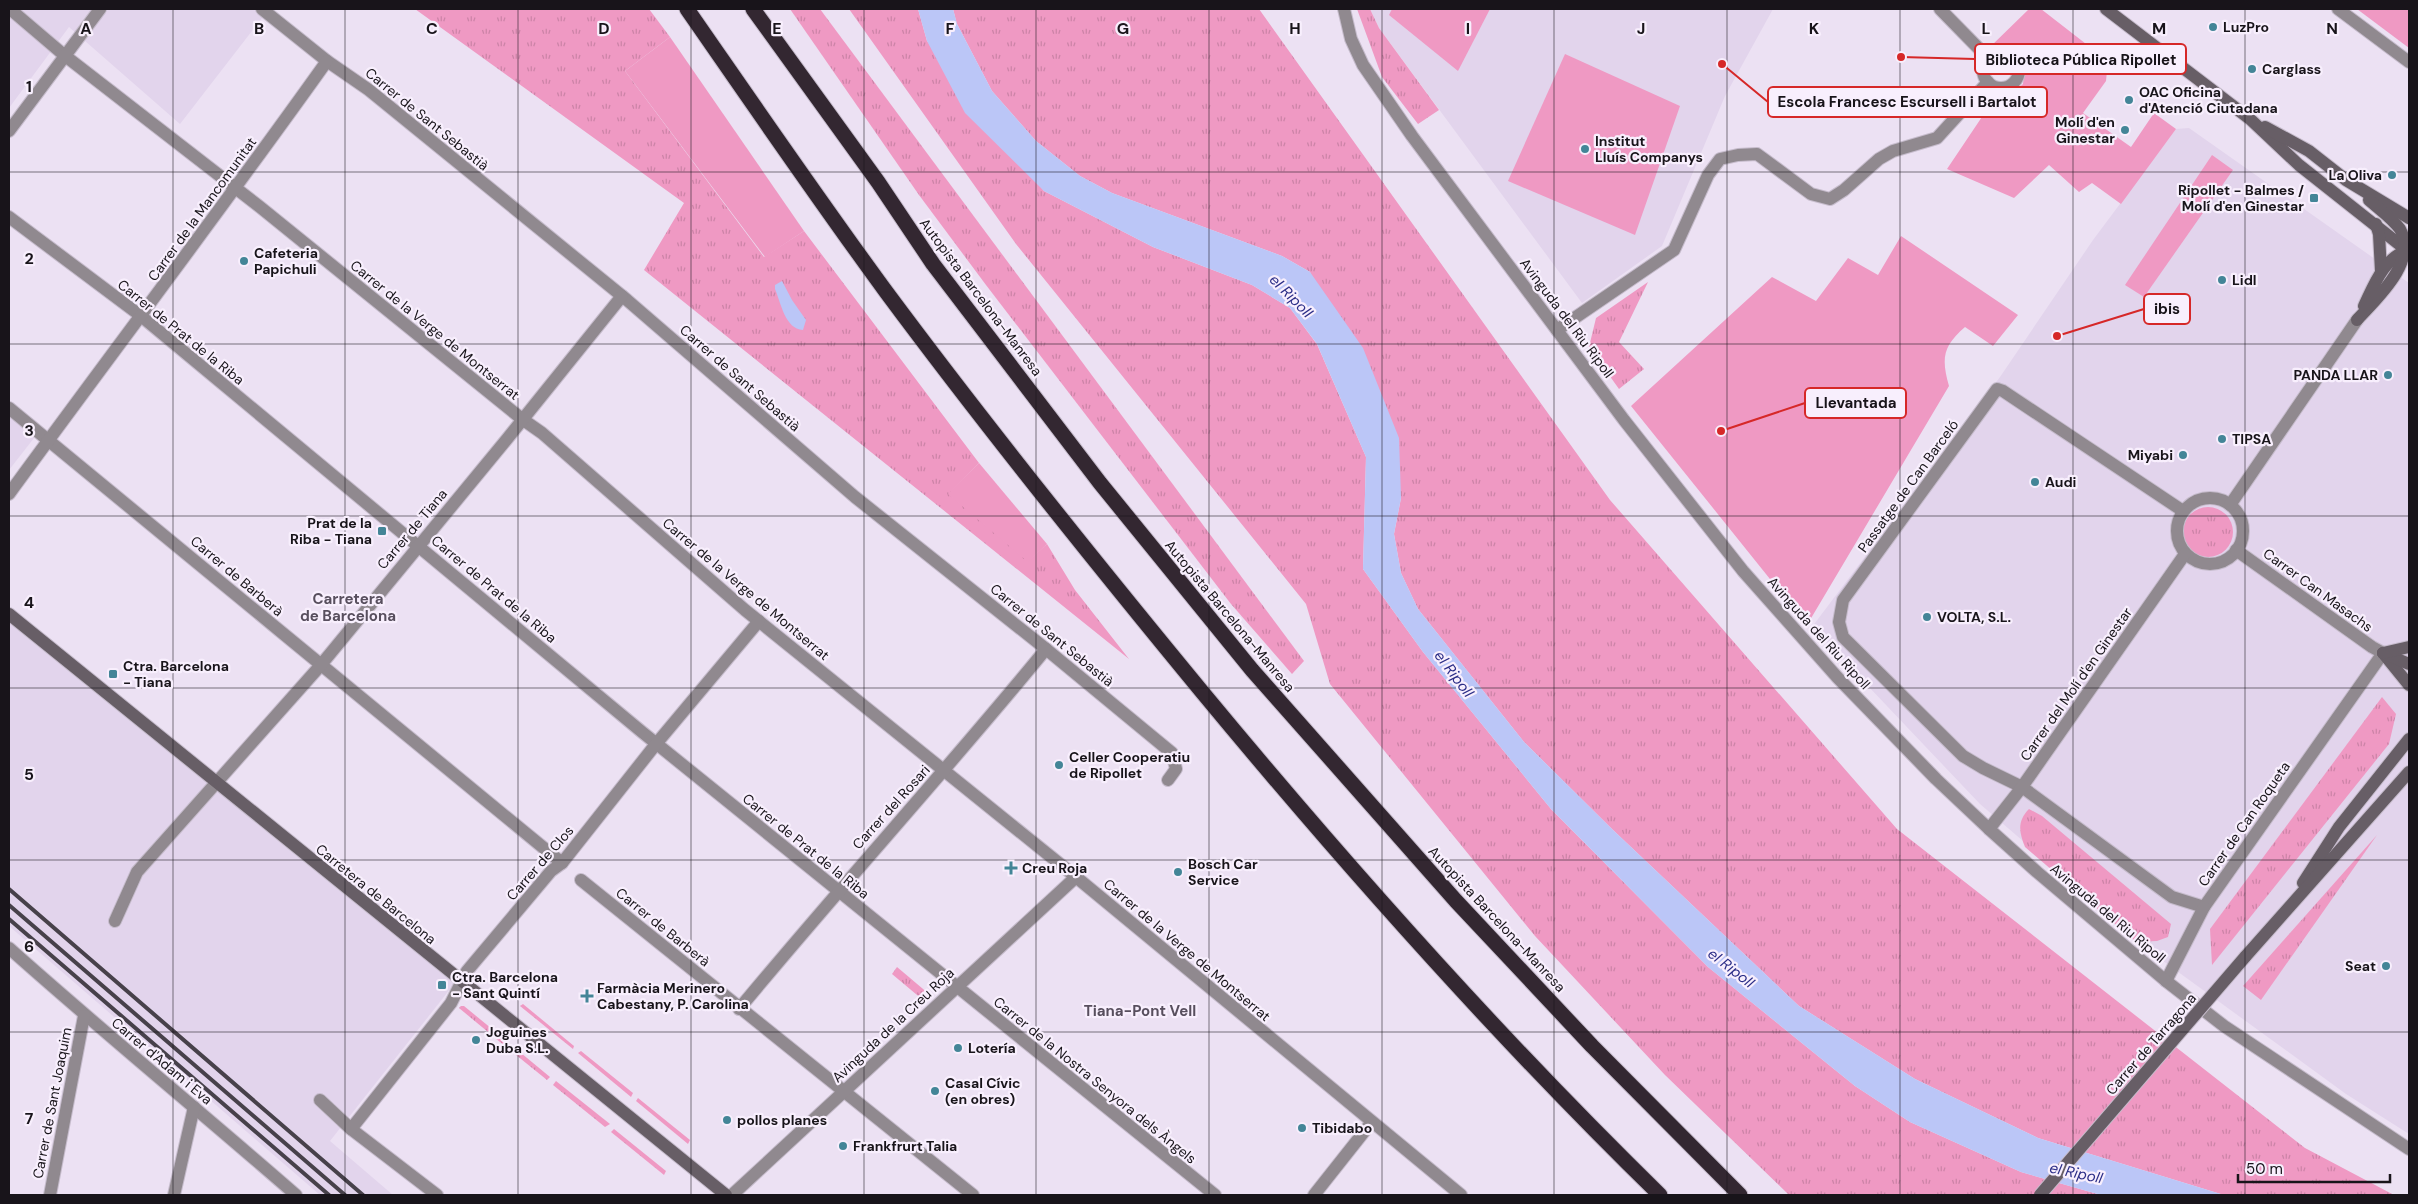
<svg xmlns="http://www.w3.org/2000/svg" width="2418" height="1204" font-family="'DM Sans',sans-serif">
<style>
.built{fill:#e2d4ec}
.grass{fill:url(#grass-tufts)}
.green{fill:#ef99c3}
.water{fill:#bbc6f7}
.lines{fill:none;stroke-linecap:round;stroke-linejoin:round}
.minor-casing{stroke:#c6bccc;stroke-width:14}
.tertiary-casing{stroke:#c6bccc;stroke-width:14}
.secondary-casing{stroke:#c6bccc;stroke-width:14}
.motorway-casing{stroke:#c6bccc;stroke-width:17}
.minor{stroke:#90898f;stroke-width:12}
.tertiary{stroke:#90898f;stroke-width:12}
.secondary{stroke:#675e66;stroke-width:12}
.motorway{stroke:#332731;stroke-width:15}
.rail{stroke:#47414a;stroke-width:4}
.secondary-bridge-casing{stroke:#c6bccc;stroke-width:14;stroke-linecap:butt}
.secondary-bridge{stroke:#675e66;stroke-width:12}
.grid{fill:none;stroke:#18141a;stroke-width:1;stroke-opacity:0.55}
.poi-dot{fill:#438597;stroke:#f8effd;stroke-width:2}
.labels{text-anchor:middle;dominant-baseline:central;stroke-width:4.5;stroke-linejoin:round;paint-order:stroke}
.poi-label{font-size:14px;font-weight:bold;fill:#18141a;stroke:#f8effd;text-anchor:start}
.street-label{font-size:14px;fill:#18141a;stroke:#f8effd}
.water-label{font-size:15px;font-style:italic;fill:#2b2d87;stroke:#f8effd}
.neighbourhood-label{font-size:15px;font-weight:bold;fill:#584f5e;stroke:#f8effd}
.grid-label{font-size:16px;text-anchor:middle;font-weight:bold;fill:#18141a;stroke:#f8effd;stroke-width:4.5;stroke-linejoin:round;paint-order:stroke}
.leader{fill:none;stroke:#d62828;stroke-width:2}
.callout-dot{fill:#d62828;stroke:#f8effd;stroke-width:2}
.callout{fill:#f8effd;stroke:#d62828;stroke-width:2}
.callout-label{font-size:15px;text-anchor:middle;font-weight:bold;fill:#18141a}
</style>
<defs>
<pattern id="grass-tufts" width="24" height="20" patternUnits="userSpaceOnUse" patternTransform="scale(1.25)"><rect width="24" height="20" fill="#ef99c3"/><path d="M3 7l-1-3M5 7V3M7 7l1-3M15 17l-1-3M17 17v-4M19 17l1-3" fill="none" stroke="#cc83a7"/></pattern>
</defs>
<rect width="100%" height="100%" fill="#ece1f3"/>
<!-- built -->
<g class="built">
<path d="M9,9h260l-89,115 -111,-97 -60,81z"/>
<path d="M1370,9h403l-48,87 -63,150 -80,57 -203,-275z"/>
<path d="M2189,128l220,155v851l-63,-40 -187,-136 -179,-154 -168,-177 188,-250 93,-137 83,-111z"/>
<path d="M9,406l32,23 -32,41z"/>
<path d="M9,614l453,360 -132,167 63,54h-73l-311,-269z"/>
</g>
<!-- grass -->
<g class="grass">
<path d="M415,9h234l21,28 -45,34 139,186 40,-26 175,232 -30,31 79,67 19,-17 28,46 54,69 -485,-389 40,-67z"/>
<path d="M790,9h30l484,652 -12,13 -61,-70 -245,-319 -67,-90z"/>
<path d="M849,9h69l9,32 117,150 109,56 99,38 38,23 26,35v-1l50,115 -3,112 60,83 128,157 157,158 147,119 55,36 111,50 80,23h-312l-124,-120 -130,-139 -205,-252 -24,-80 -290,-360z"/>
<path d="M953,9h306l351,491 287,329 408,319 89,47h-170l-186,-57 -123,-59 -116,-73 -186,-176 -89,-88 -106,-133 -17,-36 -7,-39 7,-36 -91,-226 -28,-16 -170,-63 -32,-17 -44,-35 -44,-50 -35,-67z"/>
<path d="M1357,9h13l9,19 60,82 -21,14 -36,-47z"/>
<path d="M1648,282l-29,60 25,27 -25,20 -30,-42 7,-29z"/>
<circle cx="2208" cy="532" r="25"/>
<path d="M2382,697l14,17 -7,30 -177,221 -2,-36z"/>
<path d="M2029,809l13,7 129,108 -3,13 -11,4 -21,1 -111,-95c-6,-15 -8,-26 4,-38z"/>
<path d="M2377,835l-116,165 -18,-14z"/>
<path d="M897,967l32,27 -6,6 -31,-26z"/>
<path d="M523,1004l51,42 -1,3 -53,-43z"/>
<path d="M461,1006h3l28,23 -4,3 -29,-24z"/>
<path d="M497,1033l53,44 -3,3 -52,-42z"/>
<path d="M581,1051l52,42 -2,4 -53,-44z"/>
<path d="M556,1081l54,43 -5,3 -52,-42z"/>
<path d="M638,1098l52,42 -2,4 -52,-43z"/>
<path d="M614,1129l52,42 -2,4 -53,-43z"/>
</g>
<!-- green -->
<g class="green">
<path d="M1392,9h98l-32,62 -69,-56z"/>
<path d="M2029,9h12l67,52 -2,20 -23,32 48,34 23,-34 22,16 -55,75 -29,-21 -13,9 -30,-27 -35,33 -67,-29 49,-73 16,-2 11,-10c2,-16 0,-26 -12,-37l-22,1z"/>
<path d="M2357,9h52v39z"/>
<path d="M670,37l134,194 -39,26 -140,-186z"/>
<path d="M1565,54l115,52 -45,129 -127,-54z"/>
<path d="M2212,155l21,15 -89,127 -19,-12z"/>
<path d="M1901,236l117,79 -25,31 -28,-19c-22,19 -24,31 -16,59l-142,239 -176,-219 141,-129 44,24 32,-43 30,17z"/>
<path d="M979,463l68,81 -19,18 -80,-68z"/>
</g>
<!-- water -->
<g class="water">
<path d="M918,9h35l4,15 35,67 44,50 44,35 32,17 170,63 28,16 53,76 36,90 2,60 -7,36 7,39 17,36 106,133 89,88 186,176 116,73 123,59 186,57h-123l-80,-23 -111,-50 -55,-36 -147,-119 -157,-158 -128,-157 -60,-83 3,-112 -49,-113 -27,-36 -38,-23 -99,-38 -109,-56 -79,-78 -38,-72z"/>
<path d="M782,281l10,19 14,20 -3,10c-18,-1 -22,-27 -28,-41v-4z"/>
</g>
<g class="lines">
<!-- minor casing -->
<g class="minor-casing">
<g id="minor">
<path d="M10,9l54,46 196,152 262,212 20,14 203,177 331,267 385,318"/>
<path d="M262,9l65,52 42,29 258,210 228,197 191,152 126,104 4,16 -8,11"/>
<path d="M1940,9l48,49"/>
<path d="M2338,9l71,53"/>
<circle cx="2001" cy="70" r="18"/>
<path d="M9,131l91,-122"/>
<path d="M9,217l132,99 501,416 573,463"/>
<path d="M1557,330l117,-80 34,-75 12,-16 18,-4 19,-1 54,40 19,5 14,-9 35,-31 14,-8 44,-13 51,-56"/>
<path d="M9,408c185,151 368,304 553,455"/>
<path d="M9,494c106,-145 214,-287 318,-433"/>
<circle cx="2210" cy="531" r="33"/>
<path d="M2230,505l127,-185"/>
<path d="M2183,511l-180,-120 -6,-2 -154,211 -4,22 4,15 120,119 20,12 39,19 150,110 32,10 179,-254 -11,-6 -136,-97"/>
<path d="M1989,829l33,-42 163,-233"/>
<path d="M581,880l392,315"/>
<path d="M115,921l22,-49 183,-206 187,-227 115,-143"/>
<path d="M9,948c94,84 192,164 287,247"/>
<path d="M2166,981l38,-74"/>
<path d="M739,1009c101,-122 207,-238 307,-360"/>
<path d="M320,1100l31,29 86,66"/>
<path d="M351,1129l100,-126 16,-32 84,-100 11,-8 94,-119 103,-123"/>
<path d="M50,1195l34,-179"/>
<path d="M174,1195l20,-88"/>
<path d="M732,1195l344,-318"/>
<path d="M1314,1195l57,-72"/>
</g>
</g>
<!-- tertiary casing -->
<g class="tertiary-casing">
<path id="tertiary" d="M1344,9l7,30 12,26 49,71 212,284 119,151 94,106 99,102 53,50 48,43 129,109 58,45 185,123"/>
</g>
<!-- secondary casing -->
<g class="secondary-casing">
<g id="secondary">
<path d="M2106,9l144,110 49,46 110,87"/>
<path d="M2265,127l44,24 37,29 63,38"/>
<path d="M2376,224l3,10 2,37"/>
<path d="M2364,306c10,-21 20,-49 45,-56"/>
<path d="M2357,320c20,-22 61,-58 43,-91 -8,-11 -21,-20 -31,-29"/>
<path d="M9,614l717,581"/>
<path d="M2383,653l26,32"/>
<path d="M2383,653l26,11"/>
<path d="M2383,653l26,-6"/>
<path d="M2303,883l36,-56 70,-88"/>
<path d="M2245,957l164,-185"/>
</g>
</g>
<!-- motorway casing -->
<g class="motorway-casing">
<g id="motorway">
<path d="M687,9c66,95 131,190 200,284 101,136 208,269 316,400 144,174 295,344 457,502"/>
<path d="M753,9l125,173 55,82 167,219 152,187 204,231 136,145 148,149"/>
</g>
</g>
<!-- minor -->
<use href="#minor" class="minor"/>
<!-- tertiary -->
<use href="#tertiary" class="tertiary"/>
<!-- secondary -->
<use href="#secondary" class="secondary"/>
<!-- motorway -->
<use href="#motorway" class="motorway"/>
<!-- rail -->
<g class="rail">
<path d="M9,889l354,306"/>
<path d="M9,905l336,290"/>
<path d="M9,919l320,276"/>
</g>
<!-- secondary-bridge casing -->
<g class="secondary-bridge-casing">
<path id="secondary-bridge" d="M2040,1195l205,-238"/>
</g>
<!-- secondary-bridge -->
<use href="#secondary-bridge" class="secondary-bridge"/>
</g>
<!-- grid -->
<path class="grid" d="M173,9v1186M345,9v1186M518,9v1186M691,9v1186M864,9v1186M1036,9v1186M1209,9v1186M1382,9v1186M1554,9v1186M1727,9v1186M1900,9v1186M2073,9v1186M2245,9v1186M9,172h2400M9,344h2400M9,516h2400M9,688h2400M9,860h2400M9,1032h2400"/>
<!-- markers -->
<g class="poi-dot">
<circle cx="2213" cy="27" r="5"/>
<circle cx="2252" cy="69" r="5"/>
<circle cx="2129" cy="100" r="5"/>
<circle cx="2125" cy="130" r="5"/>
<circle cx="1585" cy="149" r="5"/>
<circle cx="2392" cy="175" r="5"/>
<rect x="2309" y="193" width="10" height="10" rx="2.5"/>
<circle cx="244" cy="261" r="5"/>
<circle cx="2222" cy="280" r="5"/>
<circle cx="2388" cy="375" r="5"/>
<circle cx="2222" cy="439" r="5"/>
<circle cx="2183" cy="455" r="5"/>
<circle cx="2035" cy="482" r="5"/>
<rect x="377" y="526" width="10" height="10" rx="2.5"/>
<circle cx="1927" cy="617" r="5"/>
<rect x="108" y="669" width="10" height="10" rx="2.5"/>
<circle cx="1059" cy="765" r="5"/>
<path d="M1008.5 860.5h5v5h5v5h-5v5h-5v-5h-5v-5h5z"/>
<circle cx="1178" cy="872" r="5"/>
<circle cx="2386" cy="966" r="5"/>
<rect x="437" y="980" width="10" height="10" rx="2.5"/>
<path d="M584.5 988.5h5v5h5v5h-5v5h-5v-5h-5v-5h5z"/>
<circle cx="476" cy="1040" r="5"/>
<circle cx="958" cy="1048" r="5"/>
<circle cx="935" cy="1091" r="5"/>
<circle cx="727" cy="1120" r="5"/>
<circle cx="1302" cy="1128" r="5"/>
<circle cx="843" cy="1146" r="5"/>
</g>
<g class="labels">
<!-- poi labels -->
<g class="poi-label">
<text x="2223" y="27">LuzPro</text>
<text x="2262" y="69">Carglass</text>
<text x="2139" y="92">OAC Oficina<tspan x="2139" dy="16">d'Atenció Ciutadana</tspan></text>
<text x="2115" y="122" text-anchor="end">Molí d'en<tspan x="2115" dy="16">Ginestar</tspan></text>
<text x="1595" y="141">Institut<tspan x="1595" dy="16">Lluís Companys</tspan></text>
<text x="2382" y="175" text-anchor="end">La Oliva</text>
<text x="2304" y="190" text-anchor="end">Ripollet - Balmes /<tspan x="2304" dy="16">Molí d'en Ginestar</tspan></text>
<text x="254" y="253">Cafeteria<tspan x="254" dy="16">Papichuli</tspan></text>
<text x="2232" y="280">Lidl</text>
<text x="2378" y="375" text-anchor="end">PANDA LLAR</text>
<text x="2232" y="439">TIPSA</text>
<text x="2173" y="455" text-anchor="end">Miyabi</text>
<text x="2045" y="482">Audi</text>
<text x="372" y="523" text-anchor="end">Prat de la<tspan x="372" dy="16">Riba - Tiana</tspan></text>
<text x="1937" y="617">VOLTA, S.L.</text>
<text x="123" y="666">Ctra. Barcelona<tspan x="123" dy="16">- Tiana</tspan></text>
<text x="1069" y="757">Celler Cooperatiu<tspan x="1069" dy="16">de Ripollet</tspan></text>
<text x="1188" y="864">Bosch Car<tspan x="1188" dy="16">Service</tspan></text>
<text x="1022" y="868">Creu Roja</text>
<text x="2376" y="966" text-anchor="end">Seat</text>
<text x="452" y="977">Ctra. Barcelona<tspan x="452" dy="16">- Sant Quintí</tspan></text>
<text x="597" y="988">Farmàcia Merinero<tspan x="597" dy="16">Cabestany, P. Carolina</tspan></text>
<text x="486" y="1032">Joguines<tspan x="486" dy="16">Duba S.L.</tspan></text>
<text x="968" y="1048">Lotería</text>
<text x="945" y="1083">Casal Cívic<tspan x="945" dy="16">(en obres)</tspan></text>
<text x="737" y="1120">pollos planes</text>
<text x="1312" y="1128">Tibidabo</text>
<text x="853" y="1146">Frankfrurt Talia</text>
</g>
<!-- street labels -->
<g class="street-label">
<text transform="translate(427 119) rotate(39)">Carrer de Sant Sebastià</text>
<text transform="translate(202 209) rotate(-54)">Carrer de la Mancomunitat</text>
<text transform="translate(981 297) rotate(53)">Autopista Barcelona-Manresa</text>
<text transform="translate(1567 318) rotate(53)">Avinguda del Riu Ripoll</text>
<text transform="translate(435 330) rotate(39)">Carrer de la Verge de Montserrat</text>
<text transform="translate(181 332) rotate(39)">Carrer de Prat de la Riba</text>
<text transform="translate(740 378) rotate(41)">Carrer de Sant Sebastià</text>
<text transform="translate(1908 486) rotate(-54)">Passatge de Can Barceló</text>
<text transform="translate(412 529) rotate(-50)">Carrer de Tiana</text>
<text transform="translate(237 576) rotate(40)">Carrer de Barberà</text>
<text transform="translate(494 589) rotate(40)">Carrer de Prat de la Riba</text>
<text transform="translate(746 589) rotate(40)">Carrer de la Verge de Montserrat</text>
<text transform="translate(2318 590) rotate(36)">Carrer Can Masachs</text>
<text transform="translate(1230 616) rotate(50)">Autopista Barcelona-Manresa</text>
<text transform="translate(1819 633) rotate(48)">Avinguda del Riu Ripoll</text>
<text transform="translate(1052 635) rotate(39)">Carrer de Sant Sebastià</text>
<text transform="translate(2076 684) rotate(-55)">Carrer del Molí d'en Ginestar</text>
<text transform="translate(891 807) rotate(-48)">Carrer del Rosari</text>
<text transform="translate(2244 824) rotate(-55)">Carrer de Can Roqueta</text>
<text transform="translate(806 846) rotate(39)">Carrer de Prat de la Riba</text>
<text transform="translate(540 863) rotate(-49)">Carrer de Clos</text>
<text transform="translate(376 894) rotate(39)">Carretera de Barcelona</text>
<text transform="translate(2108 913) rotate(40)">Avinguda del Riu Ripoll</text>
<text transform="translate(1497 919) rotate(47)">Autopista Barcelona-Manresa</text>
<text transform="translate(663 927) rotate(39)">Carrer de Barberà</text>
<text transform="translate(1187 950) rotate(40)">Carrer de la Verge de Montserrat</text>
<text transform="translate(893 1025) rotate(-43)">Avinguda de la Creu Roja</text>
<text transform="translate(2151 1044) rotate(-49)">Carrer de Tarragona</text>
<text transform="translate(162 1061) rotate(40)">Carrer d'Adam i Eva</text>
<text transform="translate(1095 1080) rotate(39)">Carrer de la Nostra Senyora dels Àngels</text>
<text transform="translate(52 1103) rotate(-79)">Carrer de Sant Joaquim</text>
</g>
<!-- water labels -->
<g class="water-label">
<text transform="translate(1291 296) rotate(45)">el Ripoll</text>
<text transform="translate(1454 674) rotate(53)">el Ripoll</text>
<text transform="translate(1731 968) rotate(38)">el Ripoll</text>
<text transform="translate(2076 1173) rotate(12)">el Ripoll</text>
</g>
<!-- neighbourhood labels -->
<g class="neighbourhood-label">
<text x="348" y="599">Carretera<tspan x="348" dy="17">de Barcelona</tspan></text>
<text x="1140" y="1011">Tiana-Pont Vell</text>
</g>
</g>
<g class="grid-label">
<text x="86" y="34">A</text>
<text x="259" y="34">B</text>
<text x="432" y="34">C</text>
<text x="604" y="34">D</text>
<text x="777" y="34">E</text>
<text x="950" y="34">F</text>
<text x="1123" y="34">G</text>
<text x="1295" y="34">H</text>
<text x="1468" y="34">I</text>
<text x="1641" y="34">J</text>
<text x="1814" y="34">K</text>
<text x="1986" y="34">L</text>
<text x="2159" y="34">M</text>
<text x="2332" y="34">N</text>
<text x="29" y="92">1</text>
<text x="29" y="264">2</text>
<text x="29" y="436">3</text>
<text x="29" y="608">4</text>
<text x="29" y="780">5</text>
<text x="29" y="952">6</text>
<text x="29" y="1124">7</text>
</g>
<!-- callouts -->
<path class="leader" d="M1901 57L1975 59M1722 64L1768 102M2057 336L2144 309M1721 431L1805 403"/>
<g class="callout-dot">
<circle cx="1901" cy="57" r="5"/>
<circle cx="1722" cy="64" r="5"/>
<circle cx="2057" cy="336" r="5"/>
<circle cx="1721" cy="431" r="5"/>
</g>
<g class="callout">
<rect x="1975" y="44" width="211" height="30" rx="5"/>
<rect x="1768" y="87" width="279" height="30" rx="5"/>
<rect x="2144" y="294" width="46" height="30" rx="5"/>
<rect x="1805" y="388" width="101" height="30" rx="5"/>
</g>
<g class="callout-label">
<text x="2081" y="65">Biblioteca Pública Ripollet</text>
<text x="1907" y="107">Escola Francesc Escursell i Bartalot</text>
<text x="2167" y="314">ibis</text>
<text x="1856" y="408">Llevantada</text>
</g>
<!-- border -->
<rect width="2418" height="1204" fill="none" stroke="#18141a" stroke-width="20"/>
<!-- scale -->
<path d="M2238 1174v8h152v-8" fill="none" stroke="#18141a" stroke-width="2.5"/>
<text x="2246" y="1174" font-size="15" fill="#18141a" stroke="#f8effd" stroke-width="4" paint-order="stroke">50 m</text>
</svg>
